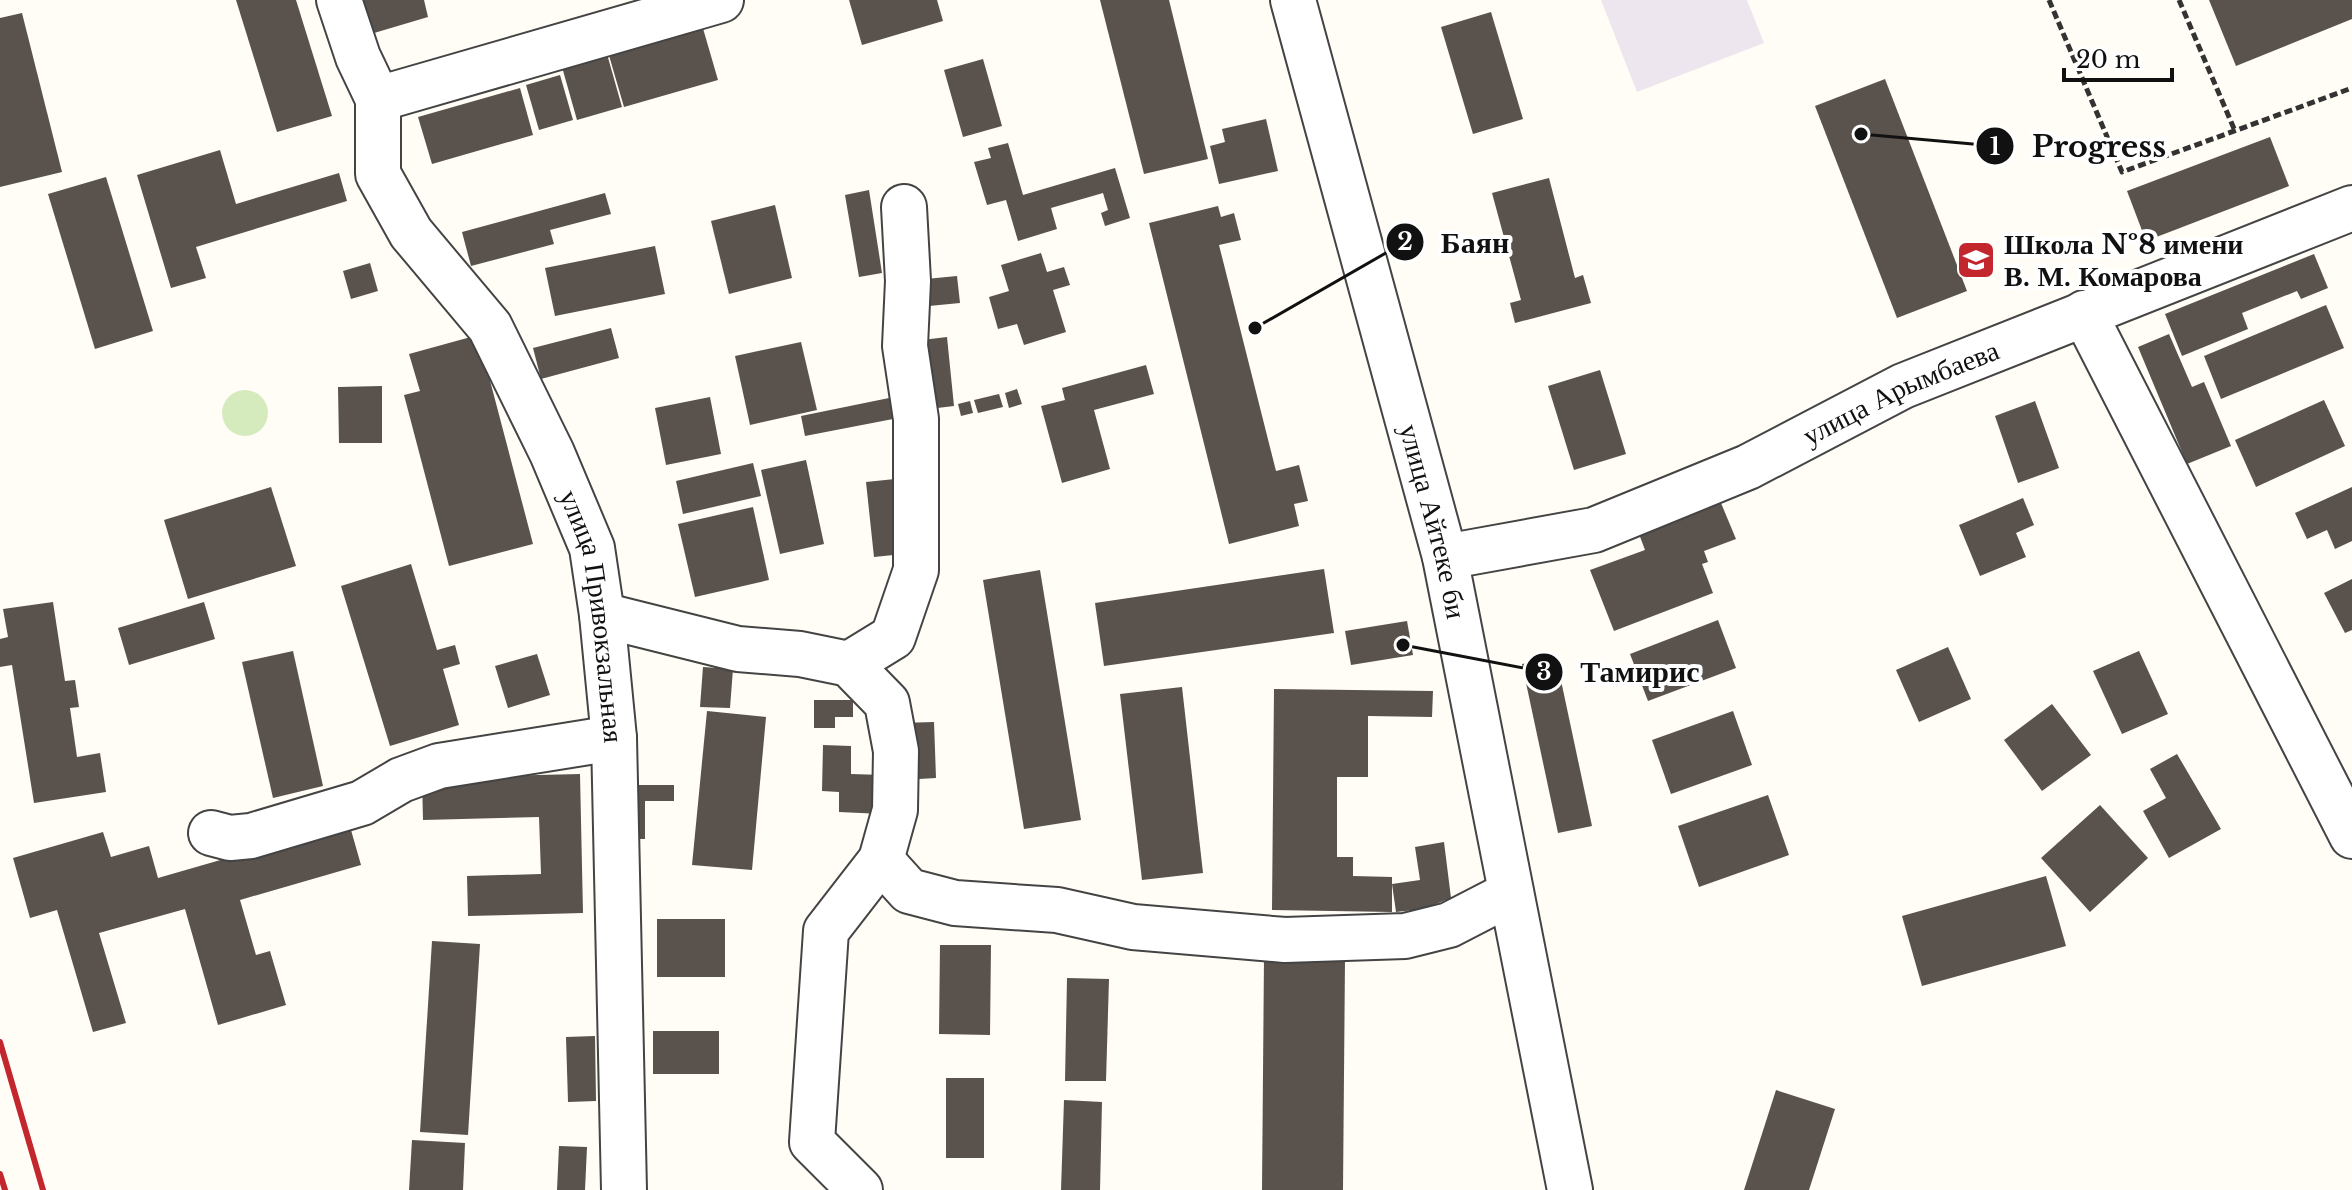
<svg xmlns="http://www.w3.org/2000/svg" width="2352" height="1190" font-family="'Libre Baskerville',serif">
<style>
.industrial{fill:#eee6ef}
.green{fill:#d5ebbd}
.building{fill:#5a524d}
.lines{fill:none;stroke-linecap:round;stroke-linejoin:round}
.minor-casing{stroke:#444;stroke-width:48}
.path{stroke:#333;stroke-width:5;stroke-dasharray:8 4;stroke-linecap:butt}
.minor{stroke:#fff;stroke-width:44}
.rail{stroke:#c4262e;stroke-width:6}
.labels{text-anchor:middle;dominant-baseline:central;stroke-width:8;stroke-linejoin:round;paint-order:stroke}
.poi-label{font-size:28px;font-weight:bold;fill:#111;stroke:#fff;text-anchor:start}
.street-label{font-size:28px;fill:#111;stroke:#fff}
.leader{fill:none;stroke:#111;stroke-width:3}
.callout-dot{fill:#111;stroke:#fff;stroke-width:3}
.mark-label{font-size:24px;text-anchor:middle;font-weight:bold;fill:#fff}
.callout-label{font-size:30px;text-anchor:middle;font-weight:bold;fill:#111;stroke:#fff;stroke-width:8;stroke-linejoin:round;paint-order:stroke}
</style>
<rect width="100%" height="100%" fill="#fffdf5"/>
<!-- industrial -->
<path class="industrial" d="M1601,0h146l17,43 -127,49z"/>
<!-- green -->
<circle class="green" cx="245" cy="413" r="23"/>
<!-- building -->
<g class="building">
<path d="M236,0h60l36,116 -55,16z"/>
<path d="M354,0h70l4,17 -64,19z"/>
<path d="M849,0h88l6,21 -81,24z"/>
<path d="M1100,0h69l39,159 -64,15z"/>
<path d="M2209,0h143v19l-116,47z"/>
<path d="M1491,12l32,107 -50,15 -32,-107z"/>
<path d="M22,13l40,159 -62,15v-169z"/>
<path d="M702,25l16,55 -94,27 -16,-55z"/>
<path d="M607,54l15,53 -45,13 -15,-53z"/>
<path d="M983,59l19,67 -39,11 -19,-67z"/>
<path d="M560,75l13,45 -34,10 -13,-45z"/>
<path d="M1885,79l82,212 -70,27 -82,-212z"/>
<path d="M520,88l13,47 -101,29 -14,-47z"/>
<path d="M1266,119l12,52 -59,13 -9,-38 15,-4 -3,-13z"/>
<path d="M2270,137l19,49 -143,55 -19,-50z"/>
<path d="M1008,143l15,52 92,-27 15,50 -25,8 -4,-13 7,-3 -5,-17 -52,15 6,21 -39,12 -12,-41 -19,5 -13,-43 17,-4 -3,-10z"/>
<path d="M220,150l16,54 103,-31 8,28 -151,46 10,31 -35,10 -34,-113z"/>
<path d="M106,177l47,154 -58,18 -47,-155z"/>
<path d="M1549,178l26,100 8,-3 8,28 -76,20 -5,-20 11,-3 -29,-107z"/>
<path d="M869,190l13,83 -23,4 -14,-82z"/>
<path d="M605,193l6,21 -61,16 4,14 -83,22 -9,-34z"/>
<path d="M775,205l17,73 -63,16 -18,-73z"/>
<path d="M1218,206l3,11 13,-4 7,27 -22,5 57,226 23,-6 9,36 -14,3 5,22 -70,18 -80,-321z"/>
<path d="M655,246l10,48 -110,22 -10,-48z"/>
<path d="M1041,253l6,19 17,-5 6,18 -17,5 13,42 -42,13 -7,-21 -19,5 -9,-32 20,-6 -8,-26z"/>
<path d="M2314,254l14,34 -27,11 -4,-8 -55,22 6,16 -66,27 -17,-42z"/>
<path d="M370,263l8,28 -27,8 -8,-28z"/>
<path d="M957,276l3,27 -31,3 -3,-27z"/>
<path d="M2326,305l18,43 -123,51 -17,-43z"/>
<path d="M611,328l8,30 -78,21 -8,-31z"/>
<path d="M2169,334l23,53 12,-5 27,64 -44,18 -49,-117z"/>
<path d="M478,335l55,209 -84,22 -45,-171 16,-4 -11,-37z"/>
<path d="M947,337l7,69 -25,3 -7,-69z"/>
<path d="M801,342l16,68 -67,15 -15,-69z"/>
<path d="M1146,365l8,29 -60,16 16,59 -48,14 -21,-77 24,-6 -3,-12z"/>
<path d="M1600,370l26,84 -52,16 -26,-84z"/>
<path d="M382,386v57h-43l-1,-56z"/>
<path d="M1017,389l5,15 -13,4 -4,-15z"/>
<path d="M999,394l4,13 -25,6 -4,-13z"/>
<path d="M710,397l11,57 -55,11 -11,-57z"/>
<path d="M889,398l4,21 -88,17 -4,-20z"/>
<path d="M2324,400l21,46 -89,41 -21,-47z"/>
<path d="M970,401l3,12 -12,3 -3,-12z"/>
<path d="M2035,401l24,67 -41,15 -23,-67z"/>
<path d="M806,460l18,84 -44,10 -19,-84z"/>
<path d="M753,463l8,33 -78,18 -7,-33z"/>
<path d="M895,479l8,75 -29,3 -8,-75z"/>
<path d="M271,487l25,79 -108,33 -24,-79z"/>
<path d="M2352,487v54l-17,8 -8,-19 -20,9 -12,-26z"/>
<path d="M2023,498l11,27 -18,8 10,24 -46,19 -21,-51z"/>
<path d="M1721,503l15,36 -32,12 4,11 -6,2 11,29 -99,38 -24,-61 55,-20 -6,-16z"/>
<path d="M753,507l16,73 -74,17 -17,-73z"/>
<path d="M411,564l26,86 18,-5 5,19 -17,5 16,56 -69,21 -49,-160z"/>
<path d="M1324,569l10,64 -230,33 -9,-63z"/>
<path d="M1040,570l41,250 -57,9 -41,-249z"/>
<path d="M2352,579v51l-7,3 -21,-40z"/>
<path d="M53,602l12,79 10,-1 4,27 -9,1 7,49 23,-4 6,39 -72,11 -22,-138 -12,2v-28l8,-2 -5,-28z"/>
<path d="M204,602l11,37 -86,26 -11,-37z"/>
<path d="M1718,620l18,48 -88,33 -18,-47z"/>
<path d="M1407,621l6,34 -62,10 -6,-34z"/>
<path d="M1948,647l23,52 -52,23 -23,-52z"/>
<path d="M293,651l30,135 -50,12 -31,-136z"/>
<path d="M2139,651l29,63 -46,20 -29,-63z"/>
<path d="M537,654l13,41 -42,13 -13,-42z"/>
<path d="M1556,657l36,169 -34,7 -36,-169z"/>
<path d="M703,667l30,2 -3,39 -30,-1z"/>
<path d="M1182,687l21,186 -61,7 -22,-186z"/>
<path d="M1274,689l159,2 -1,26 -64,-1v61h-31v80h16v19l39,1v35l-120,-2z"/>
<path d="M814,700h39v17h-18v11h-21z"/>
<path d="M2052,704l39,51 -49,36 -38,-51z"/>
<path d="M707,711l59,6 -14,153 -60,-5z"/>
<path d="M1733,711l19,54 -81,29 -19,-54z"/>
<path d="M934,722l2,56 -34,2 -2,-57z"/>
<path d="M823,745l28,1v28l32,1 -1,39 -43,-2v-20l-17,-1z"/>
<path d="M2177,754l44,75 -52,29 -26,-47 23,-13 -16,-29z"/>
<path d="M580,774l3,139 -115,3 -1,-40 74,-2 -2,-57 -116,3 -1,-42z"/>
<path d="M628,785h46v16h-29v38h-17z"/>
<path d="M1768,795l21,60 -90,32 -21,-61z"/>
<path d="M2100,805l48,53 -58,54 -49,-54z"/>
<path d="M349,823l12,42 -121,35 16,55 14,-4 16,54 -68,20 -33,-116 -86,24 27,90 -33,9 -36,-122 -27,8 -17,-60 90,-26 8,25 38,-11 9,32z"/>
<path d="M1444,842l7,56 -28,11 -27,3 -4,-28 28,-4 -5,-33z"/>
<path d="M2046,876l20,70 -144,40 -20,-70z"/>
<rect x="657" y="919" width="68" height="58"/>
<path d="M432,941l48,3 -12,191 -48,-3z"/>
<path d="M940,945h51l-1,90 -51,-1z"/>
<path d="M1264,958l81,1 -2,231h-81z"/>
<path d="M1067,978l42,1 -3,102h-41z"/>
<rect x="653" y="1031" width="66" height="43"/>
<path d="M595,1036l1,65 -28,1 -2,-65z"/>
<rect x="946" y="1078" width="38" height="80"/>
<path d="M1776,1090l59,19 -26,81h-65z"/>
<path d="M1064,1100l38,2 -2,88h-39z"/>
<path d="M412,1140l53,3 -2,47h-54z"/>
<path d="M559,1146l28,1 -2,43h-28z"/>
</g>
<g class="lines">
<!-- minor casing -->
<g class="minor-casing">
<g id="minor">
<path d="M339,0l19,57 20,42 343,-99"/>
<path id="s1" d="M1293,0l152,557 125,633"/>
<path id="s2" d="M378,99v75l33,59 79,94 62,126 40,95 10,67 12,123 10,452"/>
<path d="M2084,313l268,523"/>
<path id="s3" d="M1445,557l149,-27 154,-63 155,-81 449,-178"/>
<path d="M602,615l136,34 62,5 49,10 38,39 9,48 -1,59 -14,50 -55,71 -14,211 48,48"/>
<path d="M849,664l44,-27 23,-67v-151l-11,-73 3,-65 -4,-74"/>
<path d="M211,833l19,5 21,-2 111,-33 39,-23 38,-14 175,-28"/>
<path d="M881,860l28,31 46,12 102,7 76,17 152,13 120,-4 44,-11 62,-32"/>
</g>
</g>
<!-- path -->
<g class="path">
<path d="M2049,0l73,172 230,-84"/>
<path d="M2179,0l56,131"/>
</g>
<!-- minor -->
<use href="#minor" class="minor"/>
<!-- rail -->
<g class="rail">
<path d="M0,1042l43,148"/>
<path d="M0,1174l5,16"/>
</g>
</g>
<!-- icons -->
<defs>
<g id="school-square" transform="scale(2)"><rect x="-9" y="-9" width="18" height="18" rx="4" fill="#c4262e" stroke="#fff"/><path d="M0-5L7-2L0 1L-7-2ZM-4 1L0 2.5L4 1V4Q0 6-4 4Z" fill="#fff"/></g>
</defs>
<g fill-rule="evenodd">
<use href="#school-square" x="1976" y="260"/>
</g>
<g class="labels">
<!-- poi labels -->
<g class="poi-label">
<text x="2004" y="244">Школа №8 имени<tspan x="2004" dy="32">В. М. Комарова</tspan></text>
</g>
<!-- street labels -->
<g class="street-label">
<text stroke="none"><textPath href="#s3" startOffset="488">улица Арымбаева</textPath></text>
<text stroke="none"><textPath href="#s1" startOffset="540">улица Айтеке би</textPath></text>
<text stroke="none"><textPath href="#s2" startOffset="576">улица Привокзальная</textPath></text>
</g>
</g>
<!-- callouts -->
<path class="leader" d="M1861 134L1995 146M1255 328L1405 242M1403 645L1544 672"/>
<g class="callout-dot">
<circle cx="1861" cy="134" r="8"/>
<circle cx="1255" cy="328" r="8"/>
<circle cx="1403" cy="645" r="8"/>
<circle cx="1995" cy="146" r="20"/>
<circle cx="1405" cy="242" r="20"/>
<circle cx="1544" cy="672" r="20"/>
</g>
<g class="mark-label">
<text x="1995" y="155">1</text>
<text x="1405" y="250">2</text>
<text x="1544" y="680">3</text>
</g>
<g class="callout-label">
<text x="2099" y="157">Progress</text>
<text x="1475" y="253">Баян</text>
<text x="1640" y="682">Тамирис</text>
</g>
<!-- scale -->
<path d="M2064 68v12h108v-12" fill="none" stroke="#111111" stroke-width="4"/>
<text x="2076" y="68" font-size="24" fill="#111111" stroke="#ffffff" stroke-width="6" paint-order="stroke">20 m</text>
</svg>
